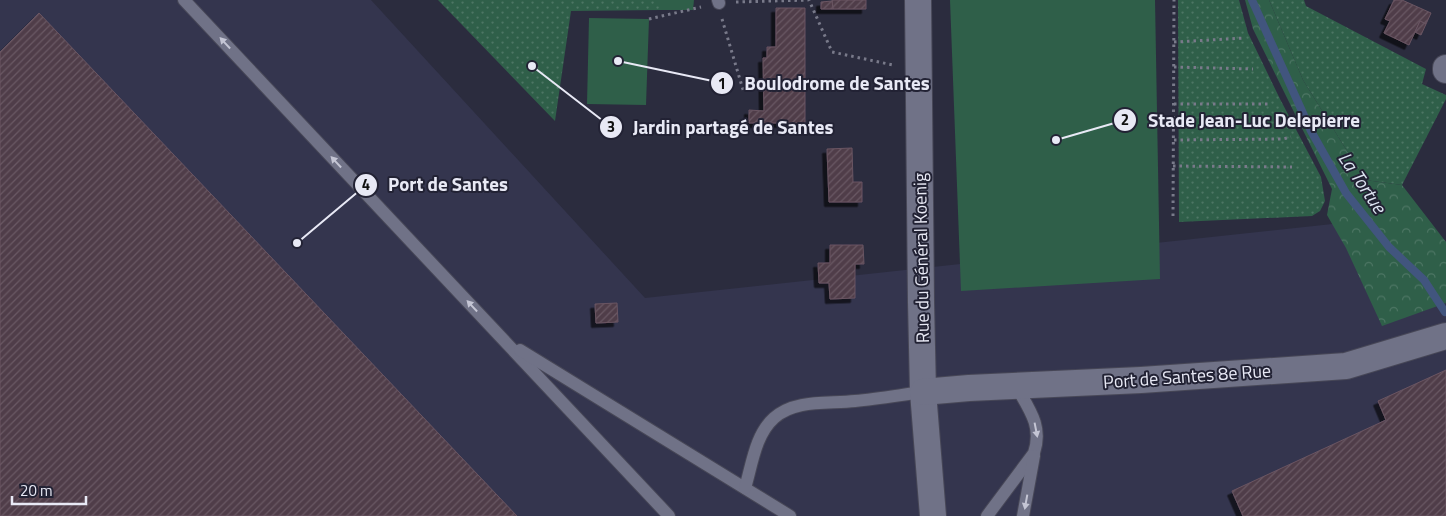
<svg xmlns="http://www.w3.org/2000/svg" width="1446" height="516" font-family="'Titillium Web',sans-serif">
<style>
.built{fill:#34354e}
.grass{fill:url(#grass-dots)}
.forest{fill:url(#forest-crowns)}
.park{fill:#2f5f49}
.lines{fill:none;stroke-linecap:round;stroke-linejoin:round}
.stream{stroke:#41557e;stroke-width:8}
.building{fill:url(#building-hatch);stroke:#6a5562;filter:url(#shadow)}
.service-casing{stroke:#474757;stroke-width:14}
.minor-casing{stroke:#474757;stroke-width:28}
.path{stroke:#797a8a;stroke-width:3;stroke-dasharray:2.5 4;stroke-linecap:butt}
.service{stroke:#707287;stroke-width:12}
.minor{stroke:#707287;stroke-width:26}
.oneway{fill:#c4c5d4}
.labels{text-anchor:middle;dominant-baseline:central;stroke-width:4;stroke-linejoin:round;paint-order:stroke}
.street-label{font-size:18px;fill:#e8e9f5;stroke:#222234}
.water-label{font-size:19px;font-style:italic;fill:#dde4f2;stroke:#222234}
.leader{fill:none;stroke:#e8e9f5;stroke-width:2}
.callout-dot{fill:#e8e9f5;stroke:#222234;stroke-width:2}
.mark-label{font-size:15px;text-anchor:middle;font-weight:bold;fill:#111}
.callout-label{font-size:19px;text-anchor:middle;font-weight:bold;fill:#e8e9f5;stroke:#222234;stroke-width:4;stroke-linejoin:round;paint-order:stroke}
</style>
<defs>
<pattern id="grass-dots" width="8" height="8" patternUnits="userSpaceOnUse" patternTransform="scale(1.25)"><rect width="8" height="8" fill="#2f5f49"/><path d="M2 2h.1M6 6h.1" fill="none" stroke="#4d7664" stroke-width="1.8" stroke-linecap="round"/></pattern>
<pattern id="forest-crowns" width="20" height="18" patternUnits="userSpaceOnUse" patternTransform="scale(1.25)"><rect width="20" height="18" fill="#2f5f49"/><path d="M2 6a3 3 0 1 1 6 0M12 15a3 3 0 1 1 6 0" fill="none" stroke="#4d7664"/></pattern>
<pattern id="building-hatch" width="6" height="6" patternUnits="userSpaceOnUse" patternTransform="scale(1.25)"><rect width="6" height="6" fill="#503d49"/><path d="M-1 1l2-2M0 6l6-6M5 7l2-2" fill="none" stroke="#695964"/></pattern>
<filter id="shadow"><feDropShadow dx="-4.5" dy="4.5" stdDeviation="0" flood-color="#0009"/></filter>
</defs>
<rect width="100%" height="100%" fill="#2b2c3e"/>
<!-- built -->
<path class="built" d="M0,0h371l274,298 743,-80 58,49v249h-1446z"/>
<!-- grass -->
<g class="grass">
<path d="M438,0h224l-2,10 -89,1 -16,110z"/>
<path d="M1178,0h61l9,33 32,66 41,78 4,24 -5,10 -8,5 -133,6z"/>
<path d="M1269,0h35l2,6 120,63 -4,15 24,11v4l-44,86 -37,-5 -62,-100z"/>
</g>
<!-- forest -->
<path class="forest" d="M1245,0h24l34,80 62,100 37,5 44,57v61l-64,23 -36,-78 -19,-33 5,-26 -79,-160z"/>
<!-- park -->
<g class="park">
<path d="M660,0h34l-1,10h-33z"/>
<path d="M950,0h205l5,279 -199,12z"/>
<path d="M589,18l60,1 -3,86 -59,-1z"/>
</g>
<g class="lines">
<!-- stream -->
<path class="stream" d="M1252,0l59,131 35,62 43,54 35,33 21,32"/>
</g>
<!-- building -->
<g class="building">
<path d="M832,0h34v9h-33z"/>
<path d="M1394,0h8l29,13 -5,11 -6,-3 -11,24 -25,-12 6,-12 -5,-2z"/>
<path d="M832,1l1,8h-12v-7z"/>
<path d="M776,8h29v115h-56v-13l15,1 -1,-53h4v-11h9z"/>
<path d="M39,13l478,503h-517v-464z"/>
<path d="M1420,21l6,3 -5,11 -6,-3z"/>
<path d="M852,148l1,34h9v20h-33l-2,-53z"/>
<path d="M830,245h33l1,19h-9v34l-25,1 -1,-16h-10l-1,-20h12z"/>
<path d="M617,303l1,19 -22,1 -1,-19z"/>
<path d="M1446,370v146h-203l-11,-25 154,-71 -8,-19z"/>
</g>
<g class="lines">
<!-- service casing -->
<g class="service-casing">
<g id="service">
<path d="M184,0l485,516"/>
<path d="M718,0l1,3"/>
<path d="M520,350l270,166"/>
<path d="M745,488c7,-23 10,-53 29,-70 21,-19 54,-14 81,-17 23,-2 45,-6 68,-9"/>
<path d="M987,516l47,-63c9,-27 -5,-44 -18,-67"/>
<path d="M1023,516l11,-60"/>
</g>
</g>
<!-- minor casing -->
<g class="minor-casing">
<g id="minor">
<path d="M918,0l3,302 2,90 10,124"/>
<path d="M1446,68v2"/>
<path d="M923,392l46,-4 172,-8 205,-14 100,-30"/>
</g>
</g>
<!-- path -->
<g class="path">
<path d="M736,2l73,-2 23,52 61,13"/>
<path d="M649,19l52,-12"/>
<path d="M722,19l22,74"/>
<path d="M1174,42l71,-4"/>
<path d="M1174,67l79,2"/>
<path d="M1174,104h94"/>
<path d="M1174,140l109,-1 8,-2"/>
<path d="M1173,166l119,1"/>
<path d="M1173,216l1,-216"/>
</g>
<!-- service -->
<use href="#service" class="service"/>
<!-- minor -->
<use href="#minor" class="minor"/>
</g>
<!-- one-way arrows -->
<defs><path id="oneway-solid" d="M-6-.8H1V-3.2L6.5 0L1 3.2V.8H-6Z" transform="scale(1.25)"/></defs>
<g class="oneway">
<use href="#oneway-solid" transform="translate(225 43) rotate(-133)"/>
<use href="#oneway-solid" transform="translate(336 162) rotate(-133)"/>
<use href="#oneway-solid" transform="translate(472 306) rotate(-133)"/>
<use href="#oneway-solid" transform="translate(1036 430) rotate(79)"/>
<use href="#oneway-solid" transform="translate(1026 502) rotate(100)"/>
</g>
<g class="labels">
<!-- street labels -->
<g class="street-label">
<text transform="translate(921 258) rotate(-91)">Rue du Général Koenig</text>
<text transform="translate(1187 376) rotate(-4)">Port de Santes 8e Rue</text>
</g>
<!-- water labels -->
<g class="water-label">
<text transform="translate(1363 182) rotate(56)">La Tortue</text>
</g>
</g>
<!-- callouts -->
<path class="leader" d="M618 61L722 83M1056 140L1125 120M532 66L611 127M297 243L366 185"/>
<g class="callout-dot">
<circle cx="618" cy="61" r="5"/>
<circle cx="1056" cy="140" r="5"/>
<circle cx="532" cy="66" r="5"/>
<circle cx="297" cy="243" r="5"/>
<circle cx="722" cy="83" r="12"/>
<circle cx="1125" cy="120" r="12"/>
<circle cx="611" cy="127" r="12"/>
<circle cx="366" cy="185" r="12"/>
</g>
<g class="mark-label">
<text x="722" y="89">1</text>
<text x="1125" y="125">2</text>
<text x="611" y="132">3</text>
<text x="366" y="190">4</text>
</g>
<g class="callout-label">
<text x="837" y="90">Boulodrome de Santes</text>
<text x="1254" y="127">Stade Jean-Luc Delepierre</text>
<text x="733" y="134">Jardin partagé de Santes</text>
<text x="448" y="191">Port de Santes</text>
</g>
<!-- scale -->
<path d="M12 496v8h74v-8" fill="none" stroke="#e8e9f5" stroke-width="2.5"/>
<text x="20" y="496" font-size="15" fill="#e8e9f5" stroke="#222234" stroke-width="4" paint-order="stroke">20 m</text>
</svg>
